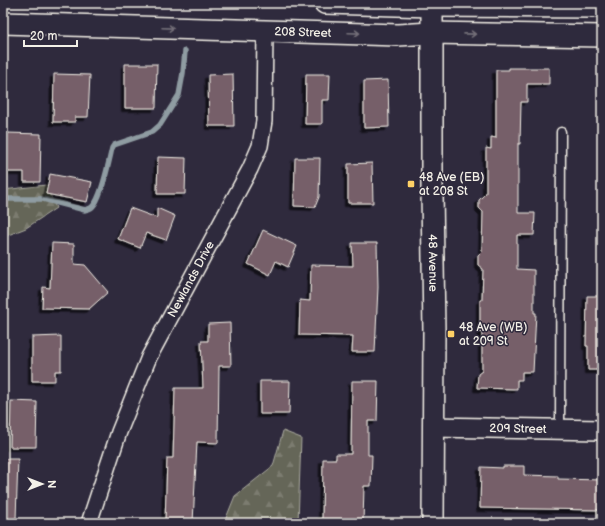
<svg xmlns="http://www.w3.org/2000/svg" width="605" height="526" font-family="'Balsamiq Sans',sans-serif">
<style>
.forest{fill:url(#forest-firs);stroke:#acaca0}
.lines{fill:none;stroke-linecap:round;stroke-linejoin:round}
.stream{stroke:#8f9ca2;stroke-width:5.5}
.building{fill:#765e69;stroke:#f4f1e8;filter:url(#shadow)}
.service-casing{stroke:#f4f1e8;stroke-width:11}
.minor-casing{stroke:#f4f1e8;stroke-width:18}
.tertiary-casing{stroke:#f4f1e8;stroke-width:22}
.secondary-casing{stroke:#f4f1e8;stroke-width:24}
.service{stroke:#2f2a3d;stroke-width:8}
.minor{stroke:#2f2a3d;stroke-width:15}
.tertiary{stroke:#2f2a3d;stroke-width:19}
.secondary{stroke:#2f2a3d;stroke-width:21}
.oneway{stroke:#747079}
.poi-dot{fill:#ffd166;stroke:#2f2a3d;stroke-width:1.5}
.labels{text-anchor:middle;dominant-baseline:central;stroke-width:3;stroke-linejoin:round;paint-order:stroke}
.street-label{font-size:12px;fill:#f4f1e8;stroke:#2f2a3d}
.poi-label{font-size:12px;fill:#f4f1e8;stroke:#2f2a3d;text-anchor:start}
</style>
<defs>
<pattern id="forest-firs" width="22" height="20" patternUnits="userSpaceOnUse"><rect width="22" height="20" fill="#656658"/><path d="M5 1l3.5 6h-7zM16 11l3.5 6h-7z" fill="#7c7c70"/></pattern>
<filter id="shadow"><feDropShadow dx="-3.5" dy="3.5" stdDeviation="0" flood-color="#0009"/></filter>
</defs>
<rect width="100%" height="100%" fill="#2f2a3d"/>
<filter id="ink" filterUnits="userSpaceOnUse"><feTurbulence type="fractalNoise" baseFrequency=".025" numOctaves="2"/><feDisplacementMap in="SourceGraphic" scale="8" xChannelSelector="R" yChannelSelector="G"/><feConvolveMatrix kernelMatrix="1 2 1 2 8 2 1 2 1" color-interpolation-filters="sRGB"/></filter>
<g filter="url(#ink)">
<!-- forest -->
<g class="forest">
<path d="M46,185l10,23 -30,20 -23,9v-47z"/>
<path d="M283,431l18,7 -3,85h-74l11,-27 38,-30z"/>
</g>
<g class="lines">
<!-- stream -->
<path class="stream" d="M3,199h40l42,11c3,-1 6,-1 8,-4 9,-9 16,-45 19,-58l2,-3 38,-13 8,-7 19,-30 4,-22 2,-22"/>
</g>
<!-- building -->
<g class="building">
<path d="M125,64h32l-1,44h-31z"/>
<path d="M509,68h40v16h-22v18h-6l-1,42h-2v69h17l-1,22h-17v34l17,1v43h2l-3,59h-11v8h-5v9l-40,-1 1,-14 4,-3v-37l-2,-2v-32h2l1,-31 -5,-4v-10l4,-4 1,-39 -4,-4v-8l7,-7v-45l5,1v-12l5,1v-68h13z"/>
<path d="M54,74l36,1 -2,42h-13v5h-22z"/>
<path d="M233,74l1,52h-25l-1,-51z"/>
<path d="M306,74h24l-1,26h-7v24h-17z"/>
<path d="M388,80l1,47 -25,1v-47z"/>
<path d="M7,133l34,1 -1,48h-16v-10h-21v-36l4,1z"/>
<path d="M158,157l28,1 -1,36h-28z"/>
<path d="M295,158h25l-1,39 -4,10 -21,-1z"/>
<path d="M372,163l1,40h-25v-39z"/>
<path d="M50,174l42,8 -5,20 -41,-8z"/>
<path d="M130,208l27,10v-10l18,8 -9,24 -20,-7 -6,15 -22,-9z"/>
<path d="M263,230l34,16 -9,21 -12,-6 -6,14 -22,-11z"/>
<path d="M52,243l22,1v20l11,1 23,27 -19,17 -47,-1 1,-21 7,1z"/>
<path d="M352,243h25l1,44 -3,65h-23l1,-16 -54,-1 1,-35 10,1 1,-36 42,1z"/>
<path d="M587,296h15v74h-14v-24h-2z"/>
<path d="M230,323l1,43h-12l-1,77 -21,-1 -4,81h-28l2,-65h6l2,-70h28l-2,-47h7v-17z"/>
<path d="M61,336v35h-6v10h-23v-44z"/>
<path d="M260,381h30l-1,33h-29z"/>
<path d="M352,381h26l-1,40h-9v34h4l-1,31h-7l-1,37h-41l1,-64h13v-5h15z"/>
<path d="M11,401l26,1 -1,45h-26z"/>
<path d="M3,459h15l-2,60 -13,-1z"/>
<path d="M503,466h21v9l34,1v3l44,1v30l-122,-2 1,-41 22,1z"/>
</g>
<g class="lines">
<!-- service casing -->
<g class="service-casing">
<path id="service" d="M560,429l1,-297"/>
</g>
<!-- minor casing -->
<g class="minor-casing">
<g id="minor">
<path id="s1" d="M89,523l30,-91 30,-75 101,-188 10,-23 4,-25 1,-91"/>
</g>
</g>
<!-- tertiary casing -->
<g class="tertiary-casing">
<g id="tertiary">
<path id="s2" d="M433,427l169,3"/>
</g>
</g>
<!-- secondary casing -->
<g class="secondary-casing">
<g id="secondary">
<path d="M325,3l107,3 170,1"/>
<path id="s3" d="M432,6v185l2,141 -1,191"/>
<path id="s4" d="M3,23l395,12 33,-2 171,3"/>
</g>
</g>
<!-- service -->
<use href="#service" class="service"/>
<!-- minor -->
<use href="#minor" class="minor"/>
<!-- tertiary -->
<use href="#tertiary" class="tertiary"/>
<!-- secondary -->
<use href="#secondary" class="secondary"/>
</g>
<!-- one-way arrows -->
<defs><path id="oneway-shaft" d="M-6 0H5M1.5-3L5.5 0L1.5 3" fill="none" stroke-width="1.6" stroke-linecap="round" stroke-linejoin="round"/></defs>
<g class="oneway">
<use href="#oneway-shaft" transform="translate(168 28) rotate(2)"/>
<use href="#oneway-shaft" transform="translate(354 33) rotate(2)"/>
<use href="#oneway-shaft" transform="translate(470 34) rotate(1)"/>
</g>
</g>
<!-- markers -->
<g class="poi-dot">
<rect x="407" y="180" width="8" height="8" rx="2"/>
<rect x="447" y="330" width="8" height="8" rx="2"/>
</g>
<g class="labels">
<!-- street labels -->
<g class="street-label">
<text stroke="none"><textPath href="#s4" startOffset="300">208 Street</textPath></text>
<text stroke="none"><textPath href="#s3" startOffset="257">48 Avenue</textPath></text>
<text stroke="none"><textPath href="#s1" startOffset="265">Newlands Drive</textPath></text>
<text stroke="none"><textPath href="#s2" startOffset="85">209 Street</textPath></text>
</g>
<!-- poi labels -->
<g class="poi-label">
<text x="419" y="177">48 Ave (EB)<tspan x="419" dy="14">at 208 St</tspan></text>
<text x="459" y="327">48 Ave (WB)<tspan x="459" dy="14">at 209 St</tspan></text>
</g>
</g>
<!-- margin -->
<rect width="605" height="526" fill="none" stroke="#2f2a3d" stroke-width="16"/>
<rect x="8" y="8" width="589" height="510" fill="none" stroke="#f4f1e8" stroke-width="1.5" filter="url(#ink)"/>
<!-- north arrow -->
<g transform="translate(42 484) rotate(90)" stroke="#2f2a3d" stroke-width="3" paint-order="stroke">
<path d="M0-3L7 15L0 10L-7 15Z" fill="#f4f1e8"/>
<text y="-6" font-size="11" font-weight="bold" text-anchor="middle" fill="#f4f1e8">N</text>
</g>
<!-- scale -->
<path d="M24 40v6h53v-6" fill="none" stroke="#f4f1e8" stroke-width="2"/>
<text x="30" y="40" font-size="12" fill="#f4f1e8" stroke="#2f2a3d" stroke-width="3" paint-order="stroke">20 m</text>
</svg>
